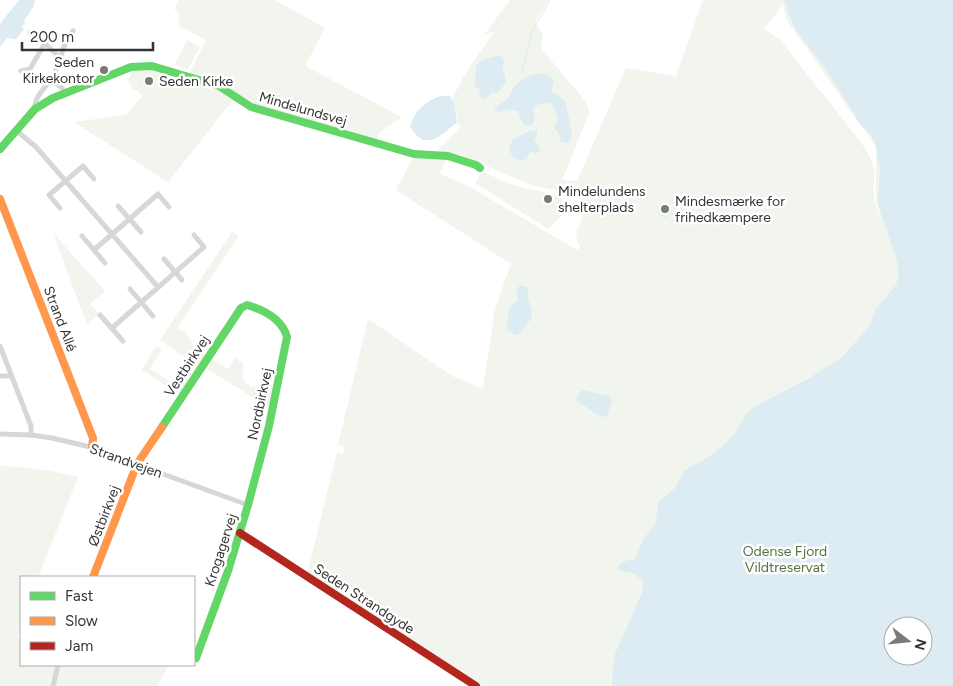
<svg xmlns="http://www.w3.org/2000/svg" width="953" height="686" font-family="Figtree,sans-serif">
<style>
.green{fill:#f1f5ed;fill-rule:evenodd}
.water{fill:#ddebf3;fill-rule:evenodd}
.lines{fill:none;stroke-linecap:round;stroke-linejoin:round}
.stream{stroke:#ddebf3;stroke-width:1}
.street{stroke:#d7d7d7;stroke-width:5}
.fast{stroke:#63d668;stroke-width:8}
.slow{stroke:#ff974d;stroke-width:8}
.jam{stroke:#b3261e;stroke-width:8}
.poi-dot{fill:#7a7a7a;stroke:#fff;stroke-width:2}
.labels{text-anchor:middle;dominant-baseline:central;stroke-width:5;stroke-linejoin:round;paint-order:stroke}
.poi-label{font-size:14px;fill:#333;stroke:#fff;text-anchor:start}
.street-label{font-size:14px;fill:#333;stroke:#fff}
.park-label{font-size:14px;fill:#56703f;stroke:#fff}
</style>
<rect width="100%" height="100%" fill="#fff"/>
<!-- green -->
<g class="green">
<path d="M179,0h96l50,28 -20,38 97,51 -23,16 -2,8 -131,-38 -13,-12 -44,-17 17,-34 -27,-14v-14l-5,-3z"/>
<path d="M510,0h39l-14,22 8,13 -2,13 45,54 3,11 -27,67 15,1 49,-113 50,8 27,-76h250v686h-470l-176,-111 30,-123 5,2 3,-7 -7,-2 30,-126 84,57 31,13 12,-80 16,-45 -115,-74 18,-34 32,2 -6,16 30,13 107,63 3,-3c-8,-16 -1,-16 2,-30 1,-6 -1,-14 -1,-21l-50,-11 -69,-30 -25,-4 24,-24 -5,-4 1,-10 -5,-14 13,-25 30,-43 -11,4zM783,4l3,15 90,128v55l4,13c-10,-17 -5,-28 -6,-46 -2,-11 -8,-19 -14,-28l-80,-101 -19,-14 5,1zM893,626h30v30h-30z"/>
<path d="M187,40l13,7 -13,23 -12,-6z"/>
<path d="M132,68l23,1 65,20 14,10 -66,83 -94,-60 52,-7 17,-20 -11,-7 -4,-9 4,-7z"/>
<path d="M482,172l34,14 45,10 2,7 5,-1 3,2 -2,5 -21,20 -73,-46z"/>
<path d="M232,232l7,4 -62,92 9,4 9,17 33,20 7,-11 8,5v16l7,8 23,2 -3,19 -71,-44 -20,30 -37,-24 14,-24 6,3 -12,20 27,17 15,-24 -32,-22z"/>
<path d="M53,233l52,58 -15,13 9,10 -12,11z"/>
<path d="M0,466c27,1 52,4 78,11l-40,100h-17v49l-4,11 4,2v26h148l-12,21h-157z"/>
</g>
<!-- water -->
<g class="water">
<path d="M19,0h16l-2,8 -3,2 1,1 -7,9 1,2 -3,5 2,2 -8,10 -9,-1 -7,9v-23z"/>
<path d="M784,0h169v686h-341l1,-21 2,-11 27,-61 1,-11c-7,-9 -12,-10 -22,-11l-3,-4 3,-5 14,-3 9,-21 12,-15 2,-21 17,-14 9,-17 24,-14 16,-12 10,-10 13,-22 6,-6 55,-28 34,-22 28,-31 5,-16 21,-25 3,-11 -2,-13 -17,-50 -2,-11 2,-27 -4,-29 -5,-9 -11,-11 -33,-53 -31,-41 -6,-12zM893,626h30v30h-30z"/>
<path d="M500,55l5,6 -3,7c6,14 5,14 -5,25l-4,-1 -8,7 -5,-2 -1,-9 -4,-1 1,-21 8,-7z"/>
<path d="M544,73l10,7 -3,13 6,1 8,7 7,31 -1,6 -3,5 -7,-1 -3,-11 -5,-3 5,-8c-4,-18 -6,-20 -23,-14l-3,4 3,7 -3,8 -7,1 -4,-6 -3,-9 -10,-2 -10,4 -4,-3c4,-6 7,-6 12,-10 3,-3 5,-7 7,-11 8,-11 17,-15 31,-16z"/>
<path d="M440,96h10c5,8 7,17 6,27 -16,13 -31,30 -46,3 5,-16 15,-24 30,-30z"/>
<path d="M537,130v6l-3,3 6,11 -4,4 -6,-3 -3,8 -7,2 -7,-3 -4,-9 3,-9 17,-9z"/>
<path d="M519,286h6l3,3v9l4,14 -1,7 -12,15 -4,1 -9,-7 4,-22 8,-6 -2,-10z"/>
<path d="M582,390l27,6 3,3 -5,17 -3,1 -4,-1 -23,-15v-4z"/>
</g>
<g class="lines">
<!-- stream -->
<g class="stream">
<path d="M522,72l10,-41 18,-31"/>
<circle cx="665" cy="211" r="6"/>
</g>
<!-- street -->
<g class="street">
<path d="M30,33l8,4 21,20"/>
<path d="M21,71l9,-2 15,-26"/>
<path d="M51,79l11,9 3,5"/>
<path d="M35,109v-5l2,-6 18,-25 10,-29 8,-13"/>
<path d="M17,131l19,16 122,140"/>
<path d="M118,206l23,26"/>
<path d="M60,208l-11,-13 34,-29 11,13"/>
<path d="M82,236l23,27"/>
<path d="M94,250l64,-56 11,13"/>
<path d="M164,259l18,21"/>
<path d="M130,289l23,27"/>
<path d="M100,315l23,26"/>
<path d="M112,328l92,-81 -10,-12"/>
<path d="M0,346l31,80v9"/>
<path d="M0,376h11"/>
<path d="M0,434l31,1 21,3 34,8 162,59"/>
<path d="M53,686l5,-21"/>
</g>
<!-- fast -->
<g class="fast">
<path d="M0,149l35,-40 18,-11 78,-31 21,-1 67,20 32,21 163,47 34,2 28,9 4,3"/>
<path d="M162,427l79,-119 6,-3c17,5 35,14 40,32l-18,89 -21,79 -20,66 -32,87"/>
</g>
<!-- slow -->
<g class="slow">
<path d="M0,199l93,239 -1,10"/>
<path d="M93,577l44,-113 25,-37"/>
</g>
<!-- jam -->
<path class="jam" d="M240,533l236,153"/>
</g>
<!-- markers -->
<g class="poi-dot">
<circle cx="104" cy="70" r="5"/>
<circle cx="149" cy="81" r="5"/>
<circle cx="548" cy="199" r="5"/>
<circle cx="665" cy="209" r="5"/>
</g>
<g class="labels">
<!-- poi labels -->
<g class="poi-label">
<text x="94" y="62" text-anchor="end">Seden<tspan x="94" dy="16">Kirkekontor</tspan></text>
<text x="159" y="81">Seden Kirke</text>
<text x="558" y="191">Mindelundens<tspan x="558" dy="16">shelterplads</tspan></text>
<text x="675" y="201">Mindesmærke for<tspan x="675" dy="16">frihedkæmpere</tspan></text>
</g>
<!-- street labels -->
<g class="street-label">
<text transform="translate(303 109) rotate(16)">Mindelundsvej</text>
<text transform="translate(60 319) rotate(69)">Strand Allé</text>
<text transform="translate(187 366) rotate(-57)">Vestbirkvej</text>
<text transform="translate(260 404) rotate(-78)">Nordbirkvej</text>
<text transform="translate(126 461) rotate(20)">Strandvejen</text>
<text transform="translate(104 516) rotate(-69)">Østbirkvej</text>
<text transform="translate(221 550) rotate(-72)">Krogagervej</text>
<text transform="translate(364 599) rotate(33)">Seden Strandgyde</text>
</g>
<!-- park labels -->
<g class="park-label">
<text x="785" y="551">Odense Fjord<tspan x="785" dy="16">Vildtreservat</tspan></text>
</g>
</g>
<!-- legend -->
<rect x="20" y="576" width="175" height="90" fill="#ffffff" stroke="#adadad"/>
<rect x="30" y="592" width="25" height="8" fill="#63d668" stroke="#adadad"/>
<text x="65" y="601" font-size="15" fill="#333333">Fast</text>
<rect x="30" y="617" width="25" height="8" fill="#ff974d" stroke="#adadad"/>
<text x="65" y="626" font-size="15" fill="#333333">Slow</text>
<rect x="30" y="642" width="25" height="8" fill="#b3261e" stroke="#adadad"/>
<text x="65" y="651" font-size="15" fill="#333333">Jam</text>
<!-- north arrow -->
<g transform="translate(908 641) rotate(106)"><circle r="24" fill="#ffffff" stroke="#adadad"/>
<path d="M0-4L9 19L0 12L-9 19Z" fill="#7a7a7a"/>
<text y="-8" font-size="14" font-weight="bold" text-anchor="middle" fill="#333333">N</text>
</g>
<!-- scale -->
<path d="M22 42v8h131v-8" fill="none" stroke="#333333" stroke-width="2.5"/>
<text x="30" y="42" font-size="15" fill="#333333" stroke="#ffffff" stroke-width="4" paint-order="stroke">200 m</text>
</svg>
